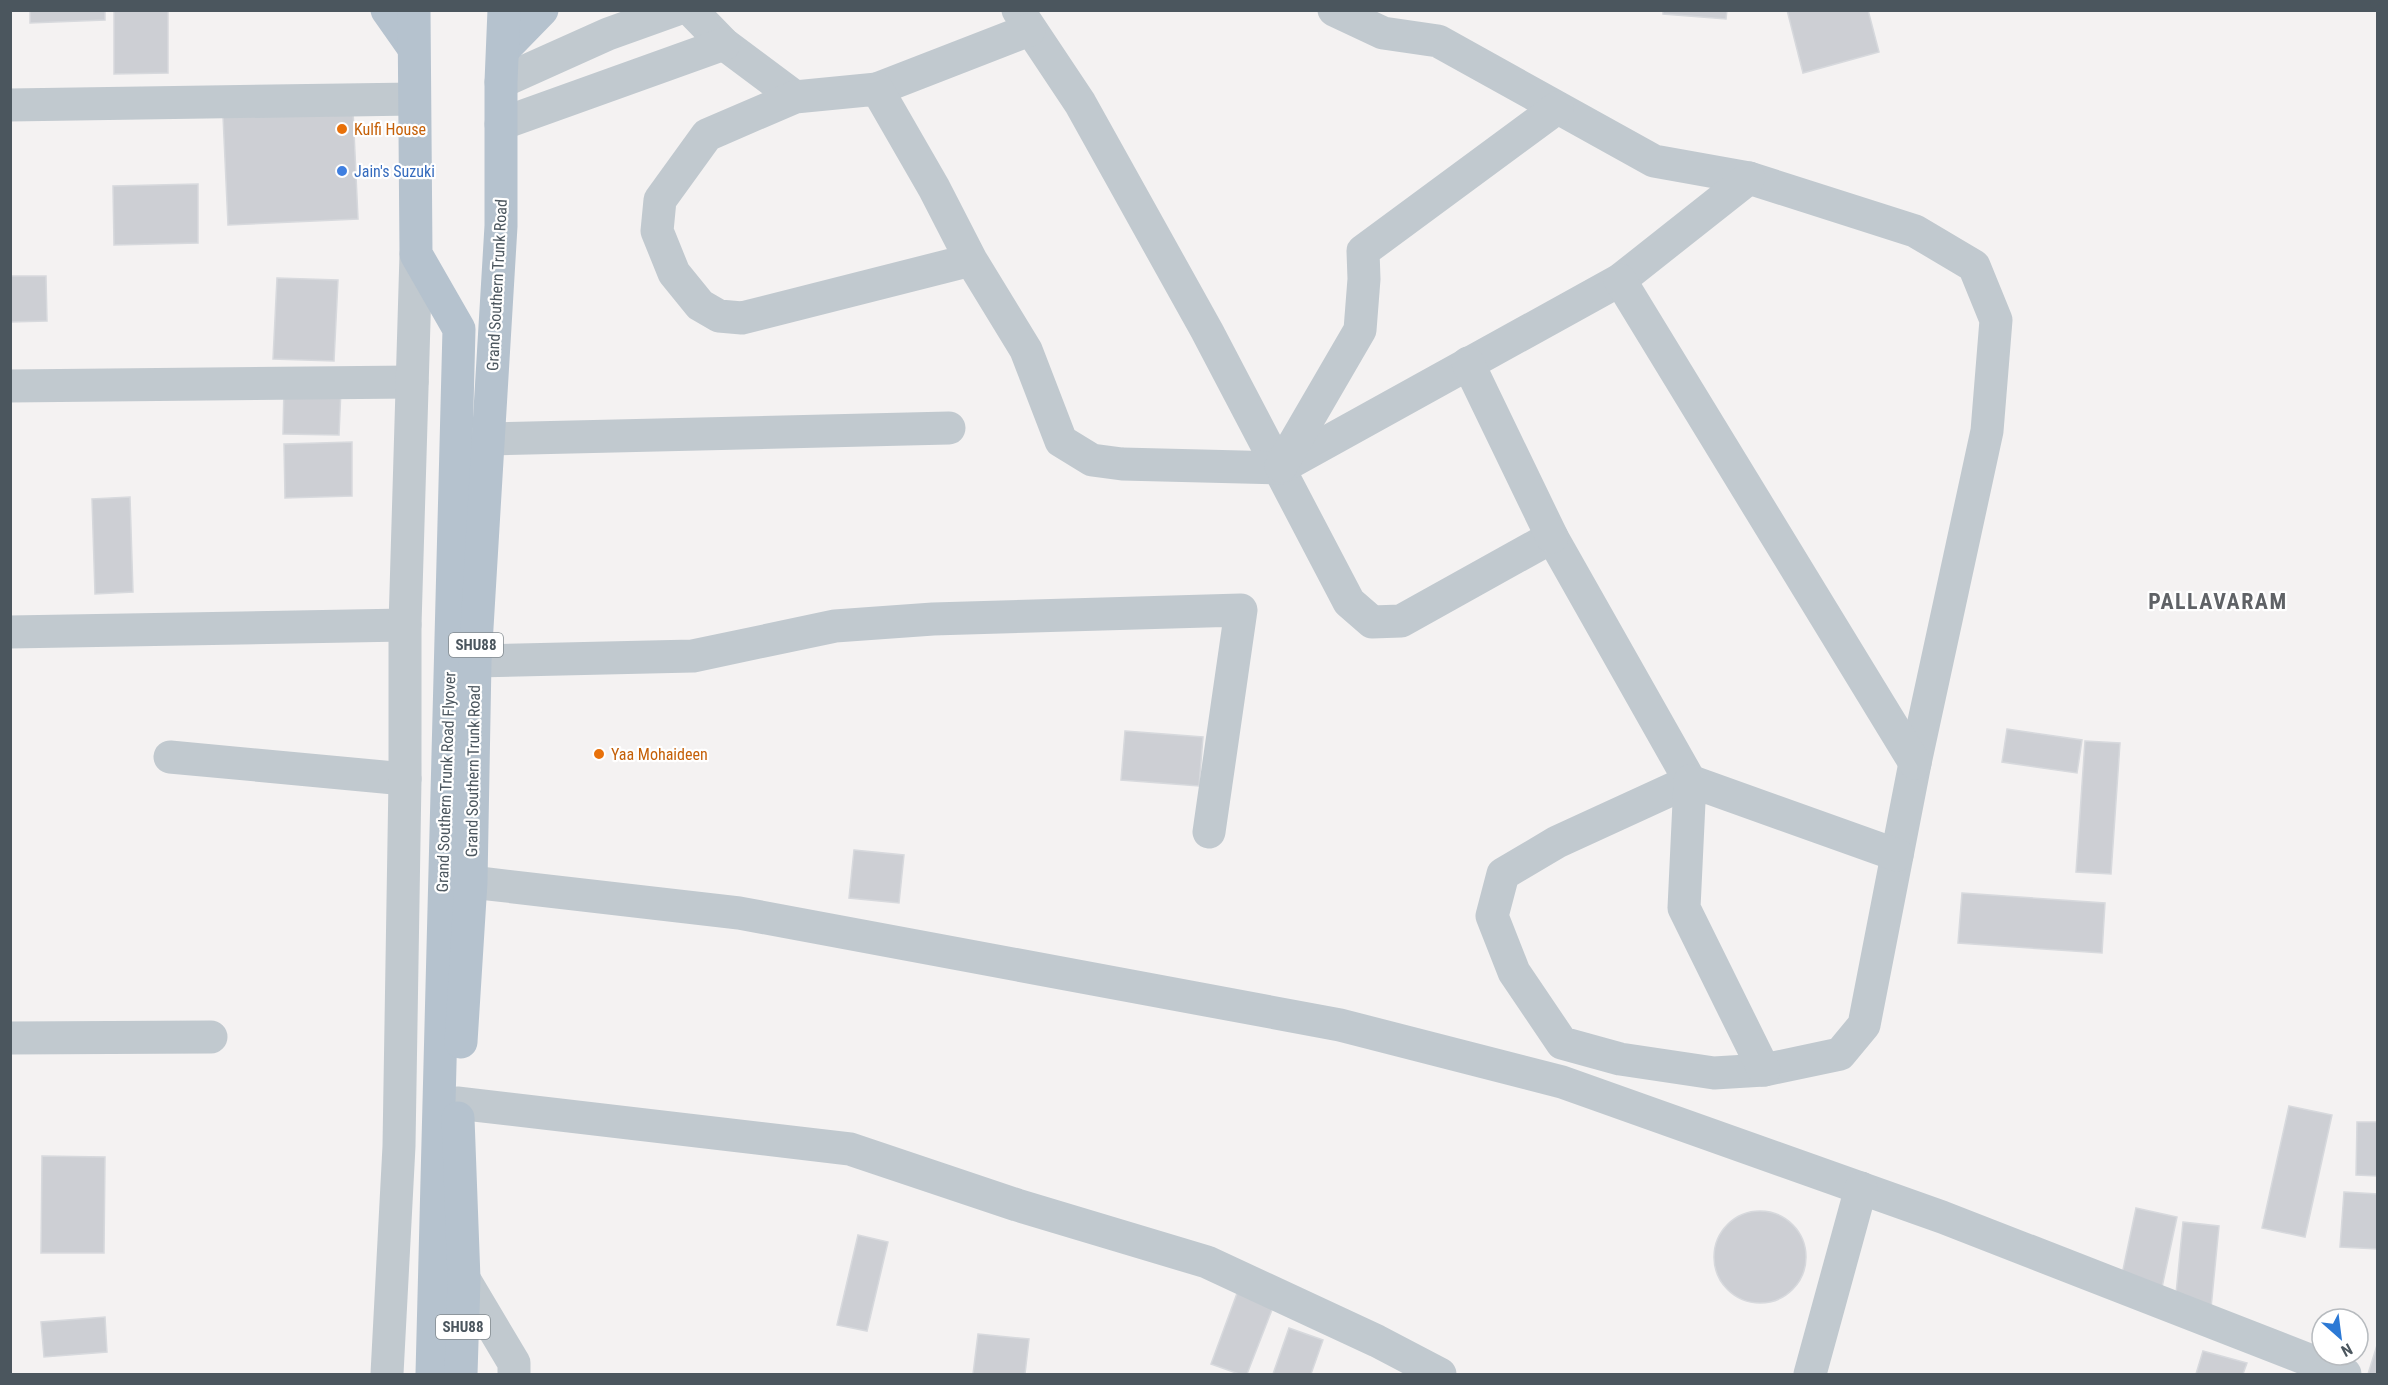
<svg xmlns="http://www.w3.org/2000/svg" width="2388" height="1385" font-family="'Roboto Condensed',sans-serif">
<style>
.building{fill:#cdcfd4;stroke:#d7d9dd;stroke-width:1.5}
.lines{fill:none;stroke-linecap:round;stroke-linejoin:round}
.minor{stroke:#c1c9cf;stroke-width:33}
.major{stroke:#b5c2ce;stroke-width:33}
.food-dot{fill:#e8710a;stroke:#fff;stroke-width:2}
.shop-dot{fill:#3f7fe0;stroke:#fff;stroke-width:2}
.labels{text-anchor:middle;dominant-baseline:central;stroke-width:4.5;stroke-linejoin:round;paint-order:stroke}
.shield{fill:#fff;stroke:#81898e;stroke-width:1.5}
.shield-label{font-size:15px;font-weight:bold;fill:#4b565e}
.food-label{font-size:16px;fill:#c56008;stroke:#fff;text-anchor:start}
.shop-label{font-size:16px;fill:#366cbe;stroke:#fff;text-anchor:start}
.street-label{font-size:16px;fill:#4b565e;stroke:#fff}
.district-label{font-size:22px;font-weight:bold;letter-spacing:1.5px;fill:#5f6266;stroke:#fff}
</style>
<rect width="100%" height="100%" fill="#f4f2f2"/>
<!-- building -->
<g class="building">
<path d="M30,10h75v10l-75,3z"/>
<path d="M114,10h54v63l-54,1z"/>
<path d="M1663,10h64l-1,9 -63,-5z"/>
<path d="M1787,10h81l11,42 -76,21z"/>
<path d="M353,110l5,109 -130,6 -5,-109z"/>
<path d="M198,184v59l-84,2 -1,-59z"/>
<path d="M10,276h36l1,45 -37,1z"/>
<path d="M277,278l61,2 -4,81 -61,-2z"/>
<path d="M284,387l57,2 -2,46 -56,-1z"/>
<path d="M352,442v54l-67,2 -1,-54z"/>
<path d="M130,497l3,95 -38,2 -3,-95z"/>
<path d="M2007,729l75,11 -5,33 -75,-11z"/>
<path d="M1125,731l78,6 -4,49 -78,-6z"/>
<path d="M2085,741l35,2 -9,131 -35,-2z"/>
<path d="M854,850l50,5 -5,48 -50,-5z"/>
<path d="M1962,893l143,10 -3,50 -144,-10z"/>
<path d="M2289,1106l43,9 -27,122 -43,-9z"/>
<path d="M2357,1122h21v54l-22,-1z"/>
<path d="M42,1156l63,1 -1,96h-63z"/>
<path d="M2344,1192l34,2v55l-38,-2z"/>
<path d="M2136,1208l41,9 -16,75 -41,-8z"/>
<circle cx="1760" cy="1257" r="46"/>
<path d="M2183,1222l36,4 -8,82 -36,-4z"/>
<path d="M858,1235l30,7 -21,89 -30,-6z"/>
<path d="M1239,1288l36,14 -28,72h-8l-28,-10z"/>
<path d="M105,1317l2,35 -63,5 -3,-35z"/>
<path d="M1289,1328l34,12 -12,34h-38z"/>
<path d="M978,1334l51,5 -4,35h-52z"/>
<path d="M2378,1342v32h-10z"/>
<path d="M2203,1351l44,12 -4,11h-47z"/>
</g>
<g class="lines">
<!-- minor -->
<g class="minor">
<path d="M691,10l33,34 71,53"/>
<path d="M1018,10l62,93 127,228 142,271 23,20 29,-1 151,-84 138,244 -133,61 -54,32 -11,42 22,56 48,71 58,16 94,14 50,-3 76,-16 24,-29 51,-262 72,-332 9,-111 -22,-54 -59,-35 -166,-53 -95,-17 -216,-120 -55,-8 -49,-23"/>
<path d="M501,82l107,-48 67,-24"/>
<path d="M877,89l152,-59"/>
<path d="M10,105l404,-6"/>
<path d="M501,124l223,-80"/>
<path d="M971,260l-229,58 -23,-2 -19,-11 -26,-32 -17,-42 3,-31 47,-65 88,-38 82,-8 57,99 37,72 55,90 35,91 31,19 30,4 158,4 340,-188 129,-102"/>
<path d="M1620,280l295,483"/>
<path d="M1468,363l84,174"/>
<path d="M10,386l402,-4"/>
<path d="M488,439l461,-11"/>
<path d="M1281,466l79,-136 4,-51 -1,-28 194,-143"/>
<path d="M10,632l395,-7"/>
<path d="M475,661l218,-5 142,-30 98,-7 308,-9 -32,222"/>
<path d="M170,757l235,22"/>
<path d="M471,882l268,31 601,112 222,57 380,135 403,157"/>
<path d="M10,1038l201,-1"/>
<path d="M1764,1070l-80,-162 6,-127 207,74"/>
<path d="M457,1103l393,46 167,56 190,57 170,79 63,33"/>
<path d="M464,1279l50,84v11"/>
<path d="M387,1374l12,-228 6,-367v-154l11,-371"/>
<path d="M1810,1374l51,-186"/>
</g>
<!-- major -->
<g class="major">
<path d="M387,10l26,37"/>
<path d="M414,10l2,244 43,75 -27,1045"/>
<path d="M504,49l38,-39"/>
<path d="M461,1042l10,-160 4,-221 26,-435v-144l3,-72"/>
<path d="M458,1118l6,161 -3,95"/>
</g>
</g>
<!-- markers -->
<g class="food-dot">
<circle cx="342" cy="129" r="6"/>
<circle cx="599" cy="754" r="6"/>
</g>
<circle class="shop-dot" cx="342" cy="171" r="6"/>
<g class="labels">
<!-- shield labels -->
<g class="shield">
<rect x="449" y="633" width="54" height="24" rx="4.5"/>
<rect x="436" y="1315" width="54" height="24" rx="4.5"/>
</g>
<g class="shield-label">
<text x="476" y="645">SHU88</text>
<text x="463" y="1327">SHU88</text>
</g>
<!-- food labels -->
<g class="food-label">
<text x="354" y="129">Kulfi House</text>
<text x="611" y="754">Yaa Mohaideen</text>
</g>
<!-- shop labels -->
<g class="shop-label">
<text x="354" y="171">Jain's Suzuki</text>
</g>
<!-- street labels -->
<g class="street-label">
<text transform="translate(497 285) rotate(-87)">Grand Southern Trunk Road</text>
<text transform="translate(473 771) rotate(-89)">Grand Southern Trunk Road</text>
<text transform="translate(446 782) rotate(-88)">Grand Southern Trunk Road Flyover</text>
</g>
<!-- district labels -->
<g class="district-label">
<text x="2218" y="601">PALLAVARAM</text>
</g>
</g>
<!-- border -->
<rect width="2388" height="1385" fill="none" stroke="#4b565e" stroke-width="24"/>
<!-- north arrow -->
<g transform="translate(2340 1337) rotate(152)"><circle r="28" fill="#ffffff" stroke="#b7bbbf" stroke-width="1.5"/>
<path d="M0-4.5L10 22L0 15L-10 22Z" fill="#2c79d5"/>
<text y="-9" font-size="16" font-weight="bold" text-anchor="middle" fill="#4b565e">N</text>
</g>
</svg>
